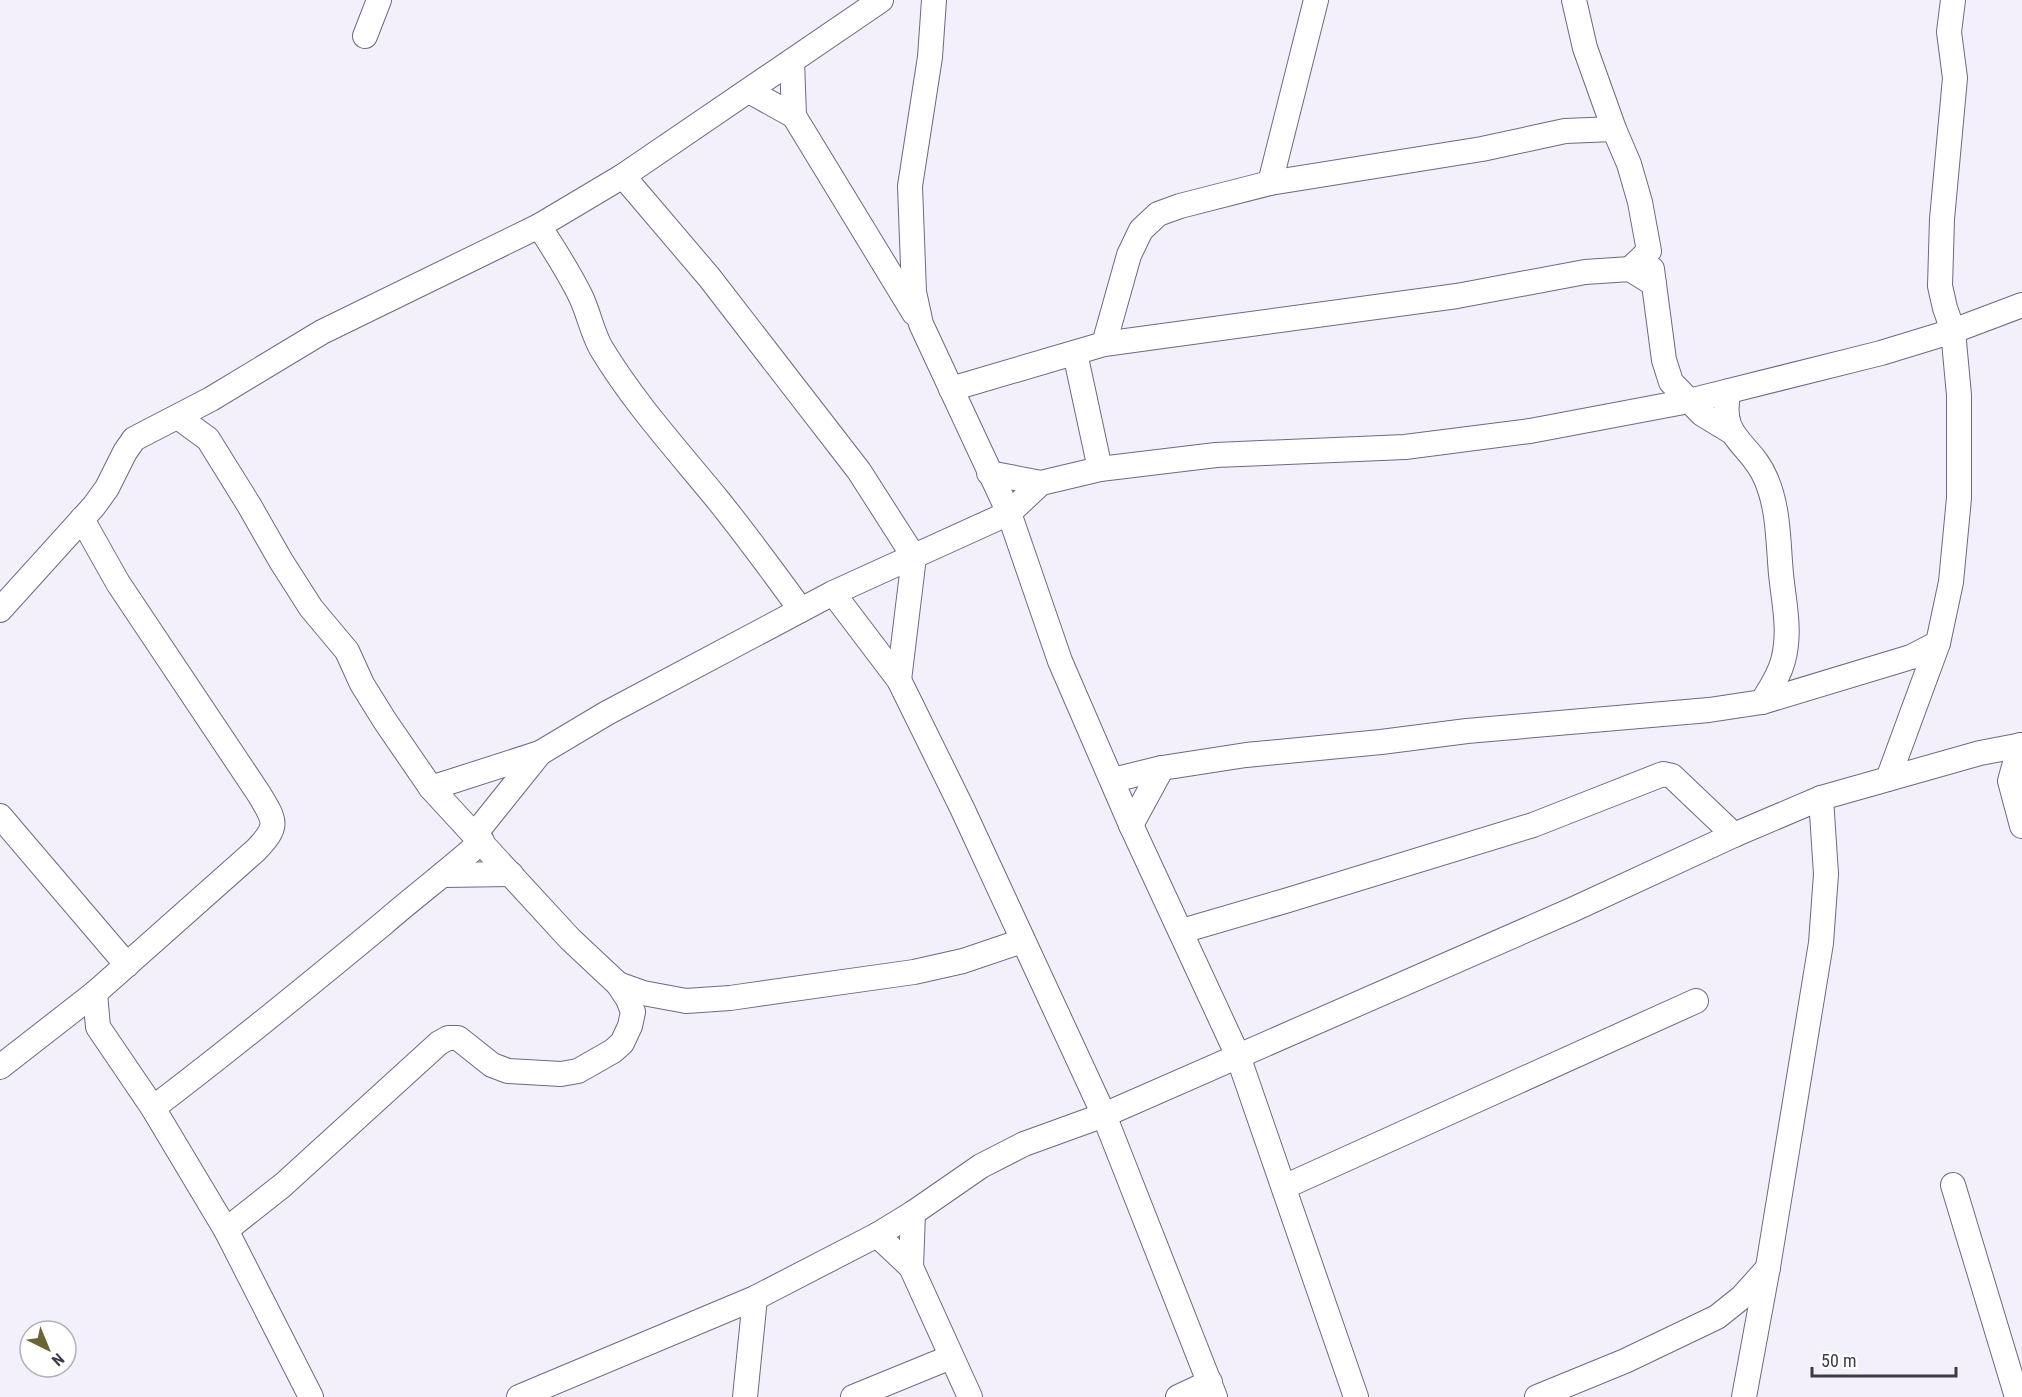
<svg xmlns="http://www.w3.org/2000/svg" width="2022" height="1397" font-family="'Roboto Condensed',sans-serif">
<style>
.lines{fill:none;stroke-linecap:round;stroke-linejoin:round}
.minor-casing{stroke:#6e6982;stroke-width:26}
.minor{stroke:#fff;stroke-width:24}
</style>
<rect width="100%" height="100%" fill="#f3f0fc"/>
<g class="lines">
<!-- minor casing -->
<g class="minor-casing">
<g id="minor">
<path d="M934,0l-4,57 -20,129 4,106 7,32 88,189 51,148 71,164 107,231 118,341"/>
<path d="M1574,0l11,48 29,81 15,35 11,38 9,49 -19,18"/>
<path d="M365,36l14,-36"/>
<path d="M792,61l2,55"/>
<path d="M749,91l45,25 120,197"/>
<path d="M623,176l86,101 150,194 55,86 -15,123"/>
<path d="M1270,183l46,-183"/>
<path d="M539,226c15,23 30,46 42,71 8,17 11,35 20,51 33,55 77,103 117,152 29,36 56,73 83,110"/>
<path d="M1652,269l12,91 7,22 31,32 28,17"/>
<path d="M1104,344l25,-89 12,-25 17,-16 22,-8 90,-23 212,-34 83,-18 49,-2"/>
<path d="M1075,353l25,116"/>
<path d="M951,389l153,-45 353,-48 128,-24 45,-3 24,15"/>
<path d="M1729,391c-12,48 22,51 37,88 13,30 12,63 15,95 3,30 10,57 2,87 -4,15 -13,28 -21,41"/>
<path d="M178,417l30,22 41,66 32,56 30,47 36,43 15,33 23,37 46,67 139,151 48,45 10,15 5,13 -3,14 -8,17 -9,8 -35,20 -17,3 -53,-3 -16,-6 -34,-27h-10l-9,5 -156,142 -57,45"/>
<path d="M989,473l52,10 59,-14 116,-14 189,-8 125,-16 159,-30 192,-48 72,-22 69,-26"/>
<path d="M833,593l66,87 63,128 142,307 111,282"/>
<path d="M0,610l94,-104 13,-18 18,-36 9,-13 77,-40 111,-67 217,-106 84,-50 258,-176"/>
<path d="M2020,745l-10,36 12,45"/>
<path d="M1888,779l50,-136 13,-61 8,-84v-103l-6,-64 -8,-23 -5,-22 2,-67 13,-141 -6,-46 4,-32"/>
<path d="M1113,780l49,-12 84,-13 135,-13 86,-11 242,-21 53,-8 149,-45 27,-14"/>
<path d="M431,788l109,-35 67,-40 226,-120 176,-80 32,-30"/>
<path d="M0,816l127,149"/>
<path d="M1131,825l31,-57"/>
<path d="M475,834l65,-81"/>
<path d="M444,875l67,-1"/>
<path d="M1182,931l103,-30 248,-76 130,-51 9,2 62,59"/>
<path d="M618,984l25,9 43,8 44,-3 184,-26 49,-11 59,-20"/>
<path d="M95,993l3,34 55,81 73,122 85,167"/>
<path d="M0,1067l95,-74 161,-143c23,-24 20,-28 3,-56l-141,-211 -36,-64"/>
<path d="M153,1108c79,-60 155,-122 231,-185 32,-28 66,-53 98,-82"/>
<path d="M1953,1185l64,212"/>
<path d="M1284,1187l412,-186"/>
<path d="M877,1235l34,32 59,130"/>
<path d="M911,1267l2,-54"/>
<path d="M519,1397l236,-99 122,-63 36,-22 68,-47 43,-22 80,-29 470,-206 160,-74 87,-37 159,-45 42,-8"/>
<path d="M745,1397l10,-99"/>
<path d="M853,1397l98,-40"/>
<path d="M1178,1397l32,-15"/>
<path d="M1537,1397l88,-36 92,-44 25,-20 26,-29"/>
<path d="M1744,1397l24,-130 53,-324 5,-69 -5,-76"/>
</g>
</g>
<!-- minor -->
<use href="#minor" class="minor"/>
</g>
<!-- north arrow -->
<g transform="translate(48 1349) rotate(137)"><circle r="28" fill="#ffffff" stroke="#b1b1b5" stroke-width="1.5"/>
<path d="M0-4.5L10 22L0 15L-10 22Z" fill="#696633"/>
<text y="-9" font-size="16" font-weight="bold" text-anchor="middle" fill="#3d3b46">N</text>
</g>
<!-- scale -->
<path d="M1812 1367v9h144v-9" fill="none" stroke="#3d3b46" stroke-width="3"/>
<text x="1821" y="1367" font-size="18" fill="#3d3b46" stroke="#ffffff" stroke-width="4.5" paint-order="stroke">50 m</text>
</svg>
